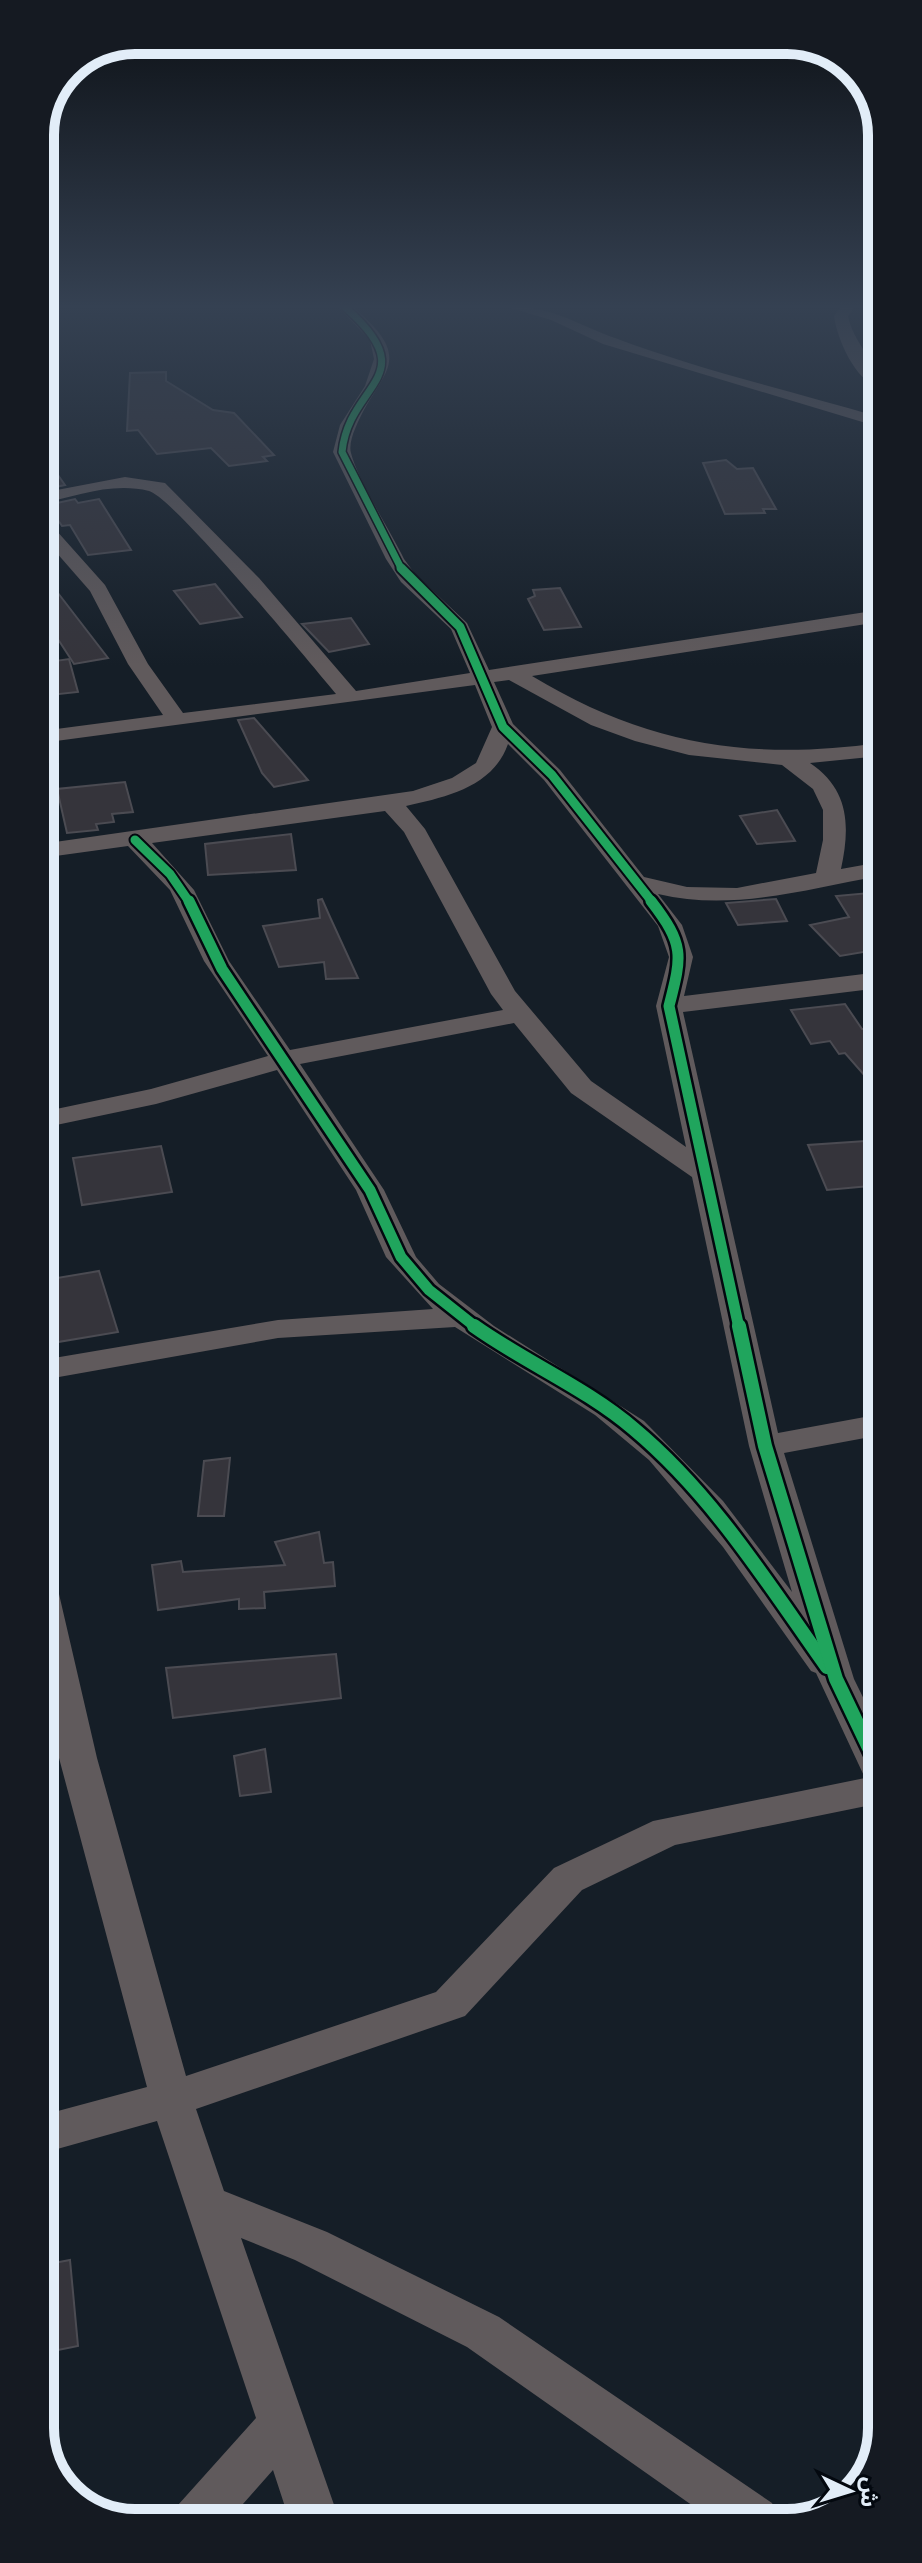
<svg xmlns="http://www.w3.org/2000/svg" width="922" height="2563" font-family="'Alegreya Sans','Noto Sans Arabic',sans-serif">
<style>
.building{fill:#35343b;stroke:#4b4b52;stroke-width:2}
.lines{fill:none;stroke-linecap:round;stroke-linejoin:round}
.street{fill:#605a5c;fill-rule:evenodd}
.cycleway-far3-casing{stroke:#03080f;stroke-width:10}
.cycleway-far2-casing{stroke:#03080f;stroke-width:13}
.cycleway-far1-casing{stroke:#03080f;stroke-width:16}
.cycleway-casing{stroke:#03080f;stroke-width:19}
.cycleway-far3{stroke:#20a55d;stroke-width:7}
.cycleway-far2{stroke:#20a55d;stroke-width:9}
.cycleway-far1{stroke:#20a55d;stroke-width:11}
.cycleway{stroke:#20a55d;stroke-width:14}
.rim{fill:none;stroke:#e2edf8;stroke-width:10}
</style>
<rect width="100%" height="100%" fill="#151e27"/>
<!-- building -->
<g class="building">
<path d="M166,372v9l47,29 21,3 40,42 -11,2 4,4 -38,5 -18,-18 -54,6 -19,-24 -11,1 3,-58z"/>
<path d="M41,451l24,34 -24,5z"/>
<path d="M726,460l11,9 16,-1 23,41h-13l2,4 -40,1 -22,-51z"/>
<path d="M75,499l3,4 21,-4 32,51 -43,5 -18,-30 -8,1 -14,-21z"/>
<path d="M41,571l67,87 -34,6 -33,-51z"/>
<path d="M215,584l27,33 -42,7 -26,-33z"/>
<path d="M560,588l21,39 -37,3 -16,-31 7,-3 -2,-6z"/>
<path d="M351,618l18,26 -40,8 -27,-28z"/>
<path d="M69,659l9,33 -37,4v-33z"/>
<path d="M254,718l54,62 -34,7 -12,-14 -24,-53z"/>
<path d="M125,782l8,30 -21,2 2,8 -18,2 2,6 -31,3 -10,-44z"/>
<path d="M777,810l18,31 -38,3 -17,-28z"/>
<path d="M291,834l5,36 -88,5 -3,-31z"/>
<path d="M880,892v77l-11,-18 -29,5 -30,-31 39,-8 -13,-21z"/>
<path d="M322,899l8,18 28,61 -32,1 -2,-17 -45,5 -16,-41 57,-8 -2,-18z"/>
<path d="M776,899l11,22 -49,4 -12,-22z"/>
<path d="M845,1004l17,25h18v64l-35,-40 -6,1 -9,-13 -19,3 -20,-34z"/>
<path d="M880,1140v45l-53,5 -19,-45z"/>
<path d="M161,1146l11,46 -90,13 -9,-47z"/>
<path d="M99,1271l19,61 -60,10 -13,-62z"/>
<path d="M230,1458l-6,58h-26l6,-55z"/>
<path d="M319,1532l5,31 9,-1 2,24 -71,6 1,16 -26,1v-10l-81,11 -6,-45 29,-4 2,11 102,-7 -10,-23z"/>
<path d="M336,1654l5,44 -168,20 -7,-50z"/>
<path d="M265,1749l6,43 -31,4 -6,-40z"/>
<path d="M70,2260l8,86 -35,7v-88z"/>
</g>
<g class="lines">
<!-- street -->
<g class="street">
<path d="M339,308h15c65,55 25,62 1,121 -3,7 -6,17 -4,24 6,26 40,79 53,106l11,15 52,49 22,47 390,-60v12l-347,54c114,69 217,85 348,67v13l-70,7c40,27 40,64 31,106l39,-7v14c-74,13 -148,36 -222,18l24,31 11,32 -9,39 196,-24v16l-197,24 95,421 103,-19v21l-97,18 70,226 27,55v69l-206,42 -93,45 -117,126 -269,93 28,82 103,41 172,85 273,186 8,17h-67l-246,-173 -172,-87 -54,-22 99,284h-50l-17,-52 -46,52 -56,1 7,-18 78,-87 -99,-297 -114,32v-38l104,-28 -88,-329 -17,-80v-96l12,3 5,9 38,164 89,318 250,-84 118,-124 99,-47 212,-43 -49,-105 -5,-2 -88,-124 -74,-87 -54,-45 -140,-88 -177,11 -236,42v-20l236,-40 155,-11 -47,-52 -30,-67 -79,-120 -121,34 -114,24v-16l109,-23 117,-33 -64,-95 -34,-71 -42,-44 -87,12v-14l372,-53 39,-13 24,-15 16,-36 -17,-42 -434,58v-12l122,-16 -35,-51 -38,-73 -49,-56v-16l6,1 58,65 43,79 35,49 153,-19c-25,-30 -163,-197 -187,-203 -37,-9 -73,5 -108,13v-11l84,-16 40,6 94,95 97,113 114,-18 -19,-44 -50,-47 -15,-23 -53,-107 7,-27 25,-39 9,-27 -4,-19zM509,680l82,45 44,16 54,14 93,10 31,24 10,21v30l-7,33 -79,15 -50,-1 -43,-10 -84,-107 -47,-46 -19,-42zM508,744l36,36 114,146 11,31 -13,49 30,141 -95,-66 -76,-90 -90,-162 -19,-23c40,-9 87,-19 102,-62zM385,811l19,21 87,162 12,16 -213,40 -61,-89 -35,-71 -42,-47zM514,1023l57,70 121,84 57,269 43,146 -69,-91 -79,-80 -150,-95 -55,-42 -23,-27 -32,-67 -84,-126z"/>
<path d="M511,308c40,-3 67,17 104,30 85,32 176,53 264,79v10l-276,-83 -52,-24z"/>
<path d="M840,308h14l-6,8c5,27 31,47 31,72 -24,-8 -42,-49 -45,-72z"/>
</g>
<!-- cycleway-far3 casing -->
<g class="cycleway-far3-casing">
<path id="cycleway-far3" d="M346,308c79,70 3,74 -4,144l60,118"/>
</g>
<!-- cycleway-far2 casing -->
<g class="cycleway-far2-casing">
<g id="cycleway-far2">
<path d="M401,568l59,59 43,100 49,48 101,128"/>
<path d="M135,840l35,34 20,29"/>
</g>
</g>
<!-- cycleway-far1 casing -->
<g class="cycleway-far1-casing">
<g id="cycleway-far1">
<path d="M189,901l33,68 148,221 31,67 28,33 48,38"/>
<path d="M651,901c34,44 31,54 18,105l70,322"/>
</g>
</g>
<!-- cycleway casing -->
<g class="cycleway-casing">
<g id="cycleway">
<path d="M474,1326c52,37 112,62 160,103 79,66 134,155 193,238"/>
<path d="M739,1326l26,120 71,233 45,94"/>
</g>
</g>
<!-- cycleway-far3 -->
<use href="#cycleway-far3" class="cycleway-far3"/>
<!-- cycleway-far2 -->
<use href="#cycleway-far2" class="cycleway-far2"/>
<!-- cycleway-far1 -->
<use href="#cycleway-far1" class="cycleway-far1"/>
<!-- cycleway -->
<use href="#cycleway" class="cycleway"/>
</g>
<!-- sky -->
<linearGradient id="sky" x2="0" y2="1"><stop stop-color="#0c1015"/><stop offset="0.46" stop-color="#354152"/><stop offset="1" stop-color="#354152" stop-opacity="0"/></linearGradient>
<rect width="922" height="666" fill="url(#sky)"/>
<!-- crop -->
<path d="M0 0H922V2563H0ZM135 54H787A81 81 0 0 1 868 135V2428A81 81 0 0 1 787 2509H135A81 81 0 0 1 54 2428V135A81 81 0 0 1 135 54Z" fill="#151a22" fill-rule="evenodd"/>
<path class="rim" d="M135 54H787A81 81 0 0 1 868 135V2428A81 81 0 0 1 787 2509H135A81 81 0 0 1 54 2428V135A81 81 0 0 1 135 54Z"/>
<!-- north arrow -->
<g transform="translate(850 2491) rotate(94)" stroke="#03080f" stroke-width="6" paint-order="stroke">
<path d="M0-6L14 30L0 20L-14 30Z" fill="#e2edf8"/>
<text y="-12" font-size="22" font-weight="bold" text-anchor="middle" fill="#e2edf8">ش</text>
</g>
</svg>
